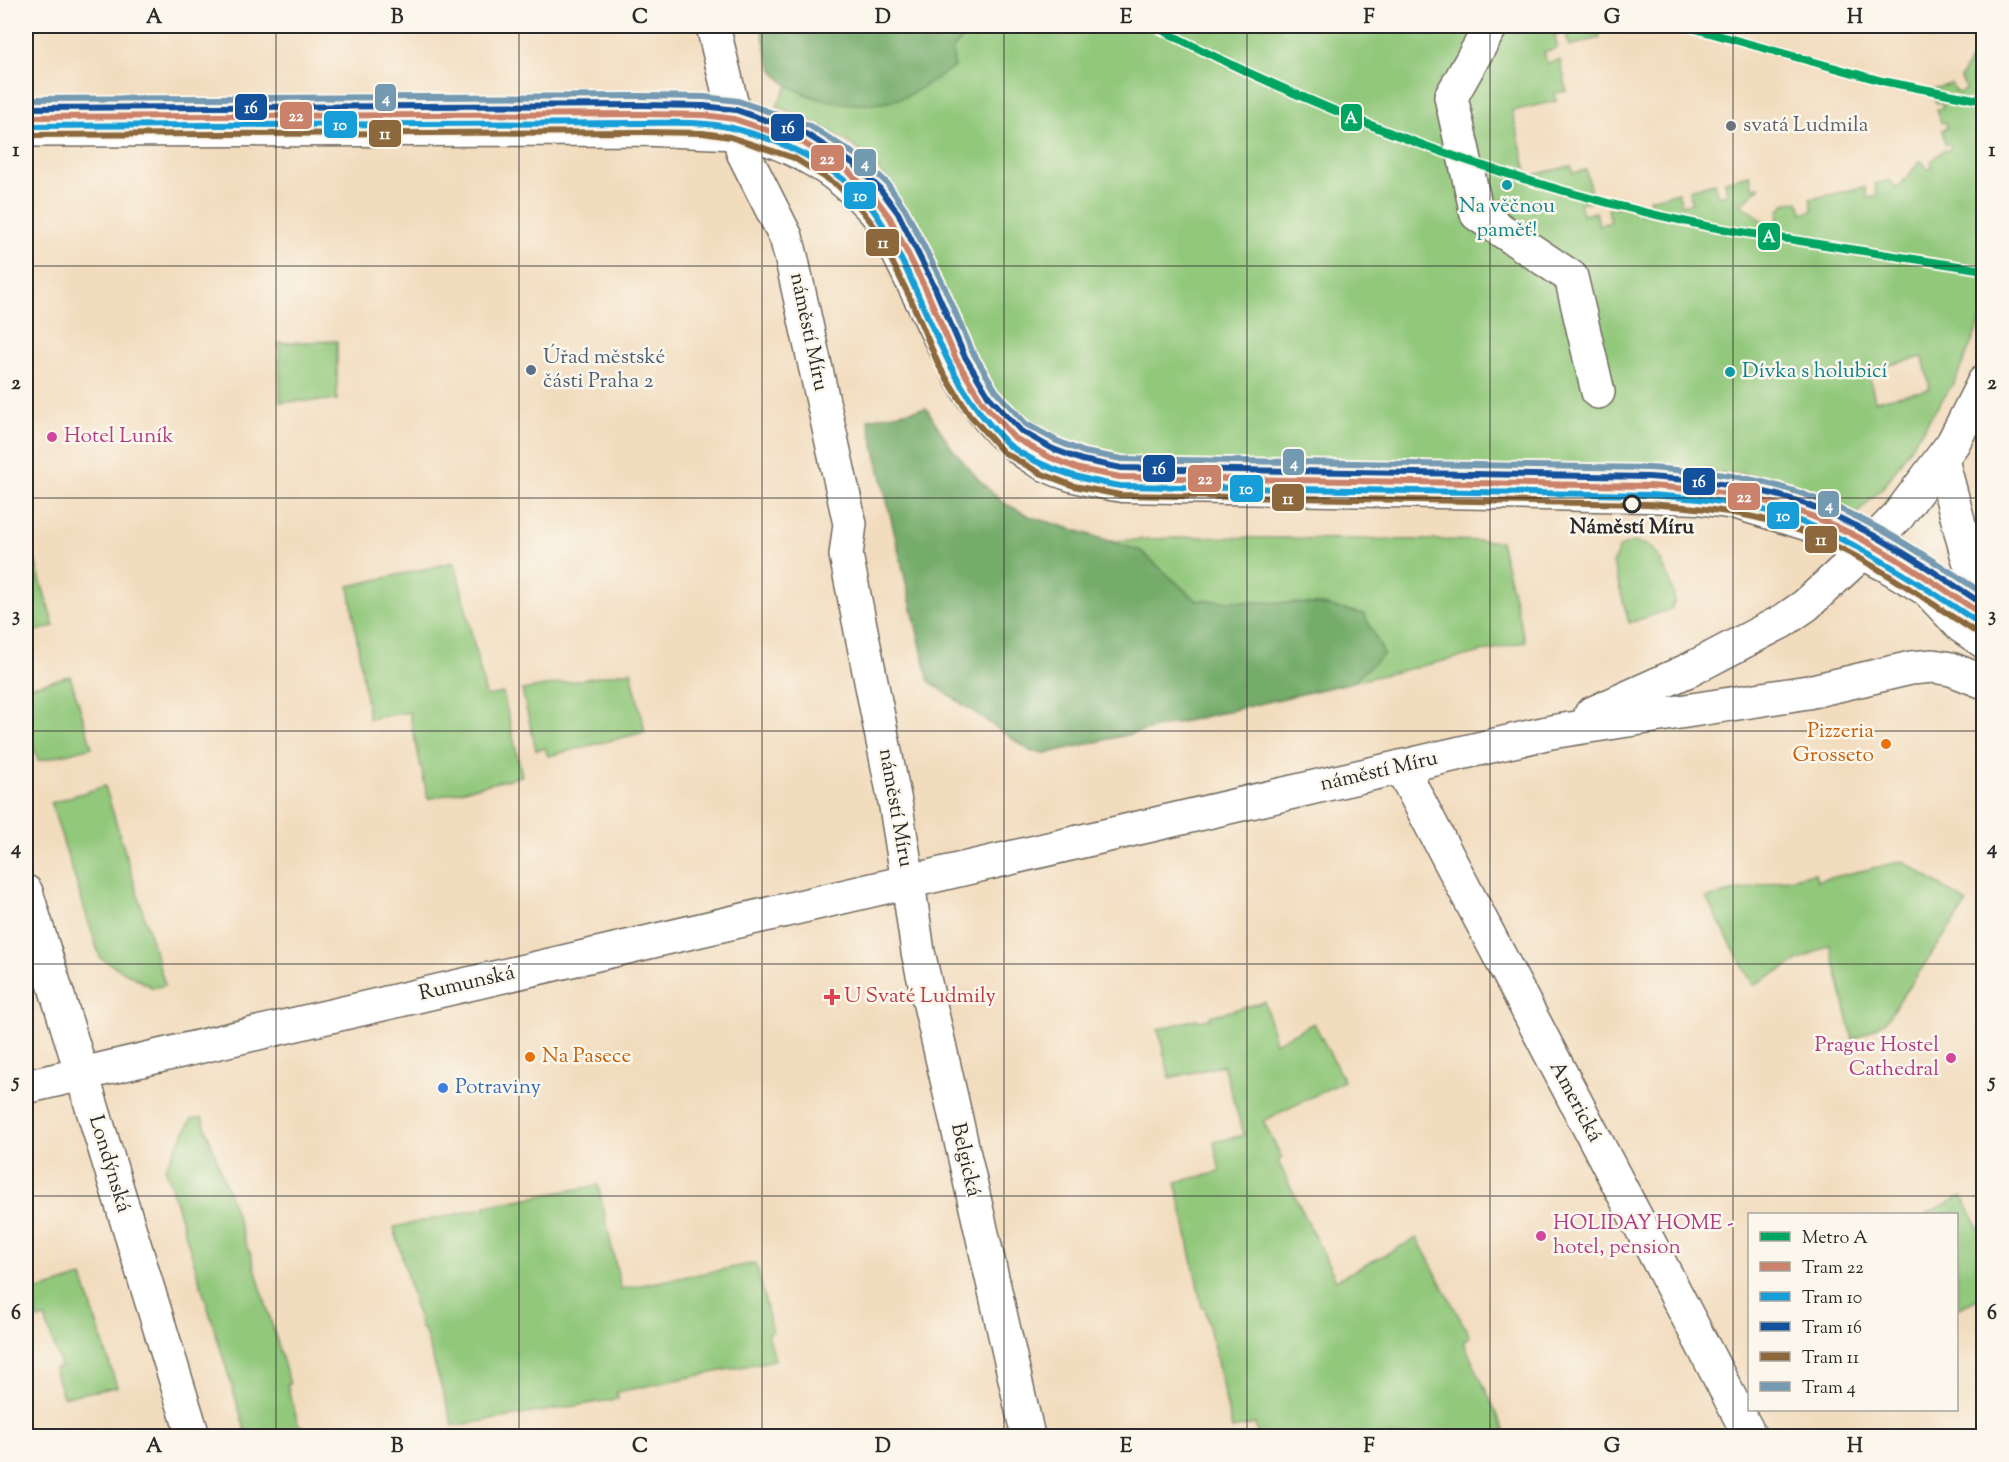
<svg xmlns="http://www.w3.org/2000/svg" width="2009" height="1462" font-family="'Sorts Mill Goudy',serif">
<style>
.green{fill:#92c87b;stroke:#5e7a53;stroke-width:1.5;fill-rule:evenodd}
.forest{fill:#75ac6b;stroke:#506c4b;stroke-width:1.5}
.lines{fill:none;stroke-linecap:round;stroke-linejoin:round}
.service-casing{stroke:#71695e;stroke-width:27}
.pedestrian-casing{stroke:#71695e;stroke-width:36}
.minor-casing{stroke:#71695e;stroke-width:36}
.tertiary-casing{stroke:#71695e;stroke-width:36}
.service{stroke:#fff;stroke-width:24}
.pedestrian{stroke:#fff;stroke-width:33}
.minor{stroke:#fff;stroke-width:33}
.tertiary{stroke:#fff;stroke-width:33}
.tram-1-casing{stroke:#fbf7ec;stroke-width:10}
.tram-2-casing{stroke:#fbf7ec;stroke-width:10}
.tram-3-casing{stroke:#fbf7ec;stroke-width:10}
.tram-4-casing{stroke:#fbf7ec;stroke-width:10}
.tram-5-casing{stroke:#fbf7ec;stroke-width:10}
.tram-1{stroke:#cb826b;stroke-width:6}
.tram-2{stroke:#179ed8;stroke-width:6}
.tram-3{stroke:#13519c;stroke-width:6}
.tram-4{stroke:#8c683c;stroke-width:6}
.tram-5{stroke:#749ab1;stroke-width:6}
.metro-1-casing{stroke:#fbf7ec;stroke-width:12}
.metro-1{stroke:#00a562;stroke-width:8}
.grid{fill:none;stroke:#2b2b2b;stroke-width:1.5;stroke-opacity:0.55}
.worship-dot{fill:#6b7280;stroke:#fbf7ec;stroke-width:2}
.culture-dot{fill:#0f9aa8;stroke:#fbf7ec;stroke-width:2}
.service-dot{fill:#5c6f8a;stroke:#fbf7ec;stroke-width:2}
.hotel-dot{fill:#d1479c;stroke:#fbf7ec;stroke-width:2}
.stop-dot{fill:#fbf7ec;stroke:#2b2b2b;stroke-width:3}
.food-dot{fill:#e8710a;stroke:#fbf7ec;stroke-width:2}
.health-dot{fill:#e0444e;stroke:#fbf7ec;stroke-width:2}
.shop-dot{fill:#3f7fe0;stroke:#fbf7ec;stroke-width:2}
.labels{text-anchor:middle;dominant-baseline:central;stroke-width:5;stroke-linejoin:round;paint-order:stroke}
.worship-label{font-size:21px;fill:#5b616d;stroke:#fbf7ec;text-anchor:start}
.culture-label{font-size:21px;fill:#0d838f;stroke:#fbf7ec}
.street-label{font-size:21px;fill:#2b2b2b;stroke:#fbf7ec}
.service-label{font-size:21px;fill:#4e5e75;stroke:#fbf7ec;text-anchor:start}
.hotel-label{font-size:21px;fill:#b23c85;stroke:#fbf7ec;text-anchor:start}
.stop-label{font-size:21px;font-weight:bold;fill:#2b2b2b;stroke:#fbf7ec}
.food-label{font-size:21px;fill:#c56008;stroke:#fbf7ec;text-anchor:end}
.health-label{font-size:21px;fill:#be3a42;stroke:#fbf7ec;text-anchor:start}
.shop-label{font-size:21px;fill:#366cbe;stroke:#fbf7ec;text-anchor:start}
.line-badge{stroke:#fbf7ec;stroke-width:2}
.badge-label{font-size:16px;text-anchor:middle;font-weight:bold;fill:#fff}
.neatline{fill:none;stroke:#2b2b2b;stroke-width:2}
.grid-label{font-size:20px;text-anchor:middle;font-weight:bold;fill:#2b2b2b}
</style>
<rect width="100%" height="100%" fill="#fbf7ec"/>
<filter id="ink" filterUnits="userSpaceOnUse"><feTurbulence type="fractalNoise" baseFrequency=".0167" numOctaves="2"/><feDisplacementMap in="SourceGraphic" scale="12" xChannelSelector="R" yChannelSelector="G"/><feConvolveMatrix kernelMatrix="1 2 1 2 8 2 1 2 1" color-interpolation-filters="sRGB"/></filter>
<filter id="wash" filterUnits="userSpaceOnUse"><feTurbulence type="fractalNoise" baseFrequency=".008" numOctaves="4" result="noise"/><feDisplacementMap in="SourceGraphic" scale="24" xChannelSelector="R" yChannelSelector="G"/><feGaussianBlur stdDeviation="1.35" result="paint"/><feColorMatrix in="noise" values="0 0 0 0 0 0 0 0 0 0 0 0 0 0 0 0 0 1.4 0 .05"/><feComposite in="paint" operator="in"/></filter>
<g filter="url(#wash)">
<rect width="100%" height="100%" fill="#f2dcbe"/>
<!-- green -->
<g class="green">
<path d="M761,26h836l3,12 -31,8 -3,-13 -11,2 2,13 -13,4 3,11 13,-3 7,31 -12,2 1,8 -44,10 16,65 43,-10 2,7 13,-3 7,31 -13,2 3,12 13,-3 3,13 12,-3 -3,-13 30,-7 3,13 11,-4 -3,-12 29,-7 4,13 10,-2 -3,-13 25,-7 4,13 9,-2 -2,-13 25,-6 3,13 6,-2v2l-18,17 33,23 2,-1 4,-19h3l1,-4 14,-3 5,12 10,-2 -3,-12 55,-12 2,11 10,-2 -2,-12 15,-4 7,9 23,-28 4,2 2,6 6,-1 -1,-7 12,-11 7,1 1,-5 -6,-2 -3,-14 5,-2 -1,-6 -5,1 -4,-14 6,-1 -2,-6 -5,1 -4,-14 19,-5 8,10 8,-5 -7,-11 11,-19 12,3v254l-28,65 -69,103 -31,32 -55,-27 -59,-16 -602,-8c-47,-7 -97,-21 -130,-58 -36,-41 -63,-111 -86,-161 -14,-28 -27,-58 -49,-82 -26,-27 -63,-44 -97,-58l11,-21c-20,-20 -20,-33 -27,-59zM1923,357l7,32 -55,12 -7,-31z"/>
<path d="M337,341v59l-57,2 -1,-59z"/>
<path d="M926,408l24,38 28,33 24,23 27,14 81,25 84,-4 306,4 25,101 -477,111 -16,-1 -103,-71 -61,-262z"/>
<path d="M26,531l28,95 -28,8z"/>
<path d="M1632,542l16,3 10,10 11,23 6,23 -4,8 -42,14 -16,-60 7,-16z"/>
<path d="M455,562l31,134 17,-3 19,83 -94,23 -19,-87 -40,7 -20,-133z"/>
<path d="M631,671l14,61 -97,24 -3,-8 -9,2 -14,-60z"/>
<path d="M70,676l22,71 -54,14 -12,-41v-28l7,-6z"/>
<path d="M105,786l60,199 -12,3 -53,-30 -49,-155z"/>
<path d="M1903,861l64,42 -83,120 -31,17 -23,-96 -77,41 -47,-87 109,-25 2,8z"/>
<path d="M1265,1002l10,41 39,-20 30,58 -81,40 19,37 -4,3 58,119 81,-42 53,99 -7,4 44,95h-249l-3,-12 -23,5 -27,-121 -3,-1 -26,-125 44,-10 -6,-30 30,-7 -21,-70 -53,13 -12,-49 39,-10 1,2 12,-2v-3z"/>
<path d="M202,1117l47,135h1l40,132 -3,1 12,41h4l2,10h-58l-82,-269 27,-48z"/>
<path d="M598,1185l23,104 135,-26 16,68 -4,2 7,27 -158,32 1,7 -165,27 -29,-97h-3l-27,-102 91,-19v-2z"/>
<path d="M1962,1196l21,40 1,60 -27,13 -1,-95h-30z"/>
<path d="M82,1277l35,110 -54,10 -9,-28 7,-2 -16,-49 -7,1 -8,-26z"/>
</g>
<!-- forest -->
<g class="forest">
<path d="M761,26h213l-21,23 1,18c-15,9 -31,21 -47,29 -35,16 -106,9 -131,-22 -10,-13 -11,-33 -15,-48z"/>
<path d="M926,408l24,38 28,33 24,23 27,14 112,35 55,49 122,4 46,10 20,40 -32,28 -304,71 -16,-1 -103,-71 -61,-262z"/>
</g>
</g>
<g filter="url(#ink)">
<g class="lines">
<!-- service casing -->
<g class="service-casing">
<path id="service" d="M738,133c60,19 99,40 141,90 14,30 29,60 44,90 25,53 51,109 101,144 29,21 64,27 98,33l525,10 51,2 38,5 70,21 80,42 38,23 35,37 25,17"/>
</g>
<!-- pedestrian casing -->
<g class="pedestrian-casing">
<path id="pedestrian" d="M1491,26l-40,71 26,117 94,63 27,115"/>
</g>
<!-- minor casing -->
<g class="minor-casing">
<g id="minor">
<path d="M26,130l616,-1 96,4"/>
<path d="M1401,767l349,669"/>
<path d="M908,882l10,70 110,484"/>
<path d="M26,892l167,544"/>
</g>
</g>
<!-- tertiary casing -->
<g class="tertiary-casing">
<g id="tertiary">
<path d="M713,26l30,126 43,85 5,19 59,268 -4,31 50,252 12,75"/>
<path d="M1942,460l25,94 4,12 13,18"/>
<path d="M1591,714l100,-45 92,-48 23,-16 54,-50 38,-39 55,-73 31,-61"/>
<path d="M26,1087l1525,-355 257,-40 103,-24 22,-2 18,3 33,13"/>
</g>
</g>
<!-- service -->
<use href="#service" class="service"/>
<!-- pedestrian -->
<use href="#pedestrian" class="pedestrian"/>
<!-- minor -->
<use href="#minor" class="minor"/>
<!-- tertiary -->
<use href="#tertiary" class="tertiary"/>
<!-- tram-1 casing -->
<g class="tram-1-casing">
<path id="tram-1" d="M26,117l616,-3 62,1 30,4 68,23 46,29 25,24 17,23 37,74 29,67 26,43 33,36 34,19 30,12 41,8 529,9c43,3 85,6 126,18 77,21 144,68 209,112"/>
</g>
<!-- tram-2 casing -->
<g class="tram-2-casing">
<path id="tram-2" d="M26,126l616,-3c30,0 62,-2 90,5 49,12 100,35 134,73 17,19 27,44 39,66 27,55 45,113 86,159 6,6 12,14 19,20 32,23 72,34 110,40l529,9c42,3 85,6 126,18 75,22 140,68 204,110"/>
</g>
<!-- tram-3 casing -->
<g class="tram-3-casing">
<path id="tram-3" d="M26,108l616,-3 62,1 32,4 70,24 48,30 26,25 18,24 37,75 29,67 25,42 32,34 32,18 29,11 39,8 528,9c43,3 86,7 128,18 75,20 142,67 207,110"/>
</g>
<!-- tram-4 casing -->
<g class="tram-4-casing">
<path id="tram-4" d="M26,135l616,-3 61,1 27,4 64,21 43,27 22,22 16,20 36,73 28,66 30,48 34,38 37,21 34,13 46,9 528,9c41,3 82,6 122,17 75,20 140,68 204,110"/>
</g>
<!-- tram-5 casing -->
<g class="tram-5-casing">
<path id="tram-5" d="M26,99l616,-3 62,1 34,4 72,25 49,31 28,26 18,26 38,75 29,67 24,40 30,33 31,17 27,11 38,7 527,9c45,3 89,6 132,19 74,21 139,65 203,107"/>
</g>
<!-- tram-1 -->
<use href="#tram-1" class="tram-1"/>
<!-- tram-2 -->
<use href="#tram-2" class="tram-2"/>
<!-- tram-3 -->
<use href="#tram-3" class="tram-3"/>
<!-- tram-4 -->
<use href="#tram-4" class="tram-4"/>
<!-- tram-5 -->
<use href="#tram-5" class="tram-5"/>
<!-- metro-1 casing -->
<g class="metro-1-casing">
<g id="metro-1">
<path d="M1154,26c175,91 359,160 552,200 31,6 63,10 94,15 61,10 122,19 184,29"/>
<path d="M1685,26l197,55 102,20"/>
</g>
</g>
<!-- metro-1 -->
<use href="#metro-1" class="metro-1"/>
</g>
</g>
<!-- grid -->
<path class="grid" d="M276,26v1410M519,26v1410M762,26v1410M1004,26v1410M1247,26v1410M1490,26v1410M1733,26v1410M26,266h1958M26,498h1958M26,731h1958M26,964h1958M26,1196h1958"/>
<!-- markers -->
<circle class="worship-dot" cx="1731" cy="126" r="6"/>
<g class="culture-dot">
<circle cx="1507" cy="185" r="6"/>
<circle cx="1730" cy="372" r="6"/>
</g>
<circle class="service-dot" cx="531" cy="370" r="6"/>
<g class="hotel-dot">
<circle cx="52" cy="437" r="6"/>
<circle cx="1951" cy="1058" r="6"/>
<circle cx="1541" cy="1236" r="6"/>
</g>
<circle class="stop-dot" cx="1632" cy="504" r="8"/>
<g class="food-dot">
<circle cx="1886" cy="744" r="6"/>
<circle cx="530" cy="1057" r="6"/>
</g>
<path class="health-dot" d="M829 988h6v6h6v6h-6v6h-6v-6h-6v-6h6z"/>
<circle class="shop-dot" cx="443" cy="1088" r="6"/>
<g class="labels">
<!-- worship labels -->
<g class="worship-label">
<text x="1743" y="126">svatá Ludmila</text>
</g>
<!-- culture labels -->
<g class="culture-label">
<text x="1507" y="207">Na věčnou<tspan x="1507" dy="24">paměť!</tspan></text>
<text x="1742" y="372" text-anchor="start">Dívka s holubicí</text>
</g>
<!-- street labels -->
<g class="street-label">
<text transform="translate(808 332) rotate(78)">náměstí Míru</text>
<text transform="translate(1379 772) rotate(-13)">náměstí Míru</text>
<text transform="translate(895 808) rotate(80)">náměstí Míru</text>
<text transform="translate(467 984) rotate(-13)">Rumunská</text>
<text transform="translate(1575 1102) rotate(62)">Americká</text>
<text transform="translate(965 1160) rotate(77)">Belgická</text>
<text transform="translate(109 1164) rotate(73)">Londýnská</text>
</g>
<!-- service labels -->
<g class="service-label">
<text x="543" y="358">Úřad městské<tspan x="543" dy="24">části Praha 2</tspan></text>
</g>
<!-- hotel labels -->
<g class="hotel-label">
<text x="64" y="437">Hotel Luník</text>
<text x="1939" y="1046" text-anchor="end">Prague Hostel<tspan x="1939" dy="24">Cathedral</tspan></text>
<text x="1553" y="1224">HOLIDAY HOME -<tspan x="1553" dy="24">hotel, pension</tspan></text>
</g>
<!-- stop labels -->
<g class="stop-label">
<text x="1632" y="528">Náměstí Míru</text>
</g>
<!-- food labels -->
<g class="food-label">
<text x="1874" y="732">Pizzeria<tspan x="1874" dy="24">Grosseto</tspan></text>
<text x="542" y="1057" text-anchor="start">Na Pasece</text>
</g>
<!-- health labels -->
<g class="health-label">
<text x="844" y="997">U Svaté Ludmily</text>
</g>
<!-- shop labels -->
<g class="shop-label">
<text x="455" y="1088">Potraviny</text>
</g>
</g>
<g class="line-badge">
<rect x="374" y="83" width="23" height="29" rx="6" fill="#749ab1"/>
<rect x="234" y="93" width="34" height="28" rx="6" fill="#13519c"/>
<rect x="279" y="101" width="34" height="29" rx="6" fill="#cb826b"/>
<rect x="1340" y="103" width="23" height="29" rx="6" fill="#00a562"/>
<rect x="323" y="110" width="35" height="29" rx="6" fill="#179ed8"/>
<rect x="770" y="113" width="35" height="29" rx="6" fill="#13519c"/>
<rect x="368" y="119" width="34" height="29" rx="6" fill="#8c683c"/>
<rect x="810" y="144" width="35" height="28" rx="6" fill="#cb826b"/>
<rect x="853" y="148" width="24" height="29" rx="6" fill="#749ab1"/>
<rect x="843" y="181" width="34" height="29" rx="6" fill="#179ed8"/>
<rect x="1757" y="222" width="24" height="29" rx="6" fill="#00a562"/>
<rect x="865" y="228" width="35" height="29" rx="6" fill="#8c683c"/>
<rect x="1282" y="448" width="23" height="28" rx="6" fill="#749ab1"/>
<rect x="1142" y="454" width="34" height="29" rx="6" fill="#13519c"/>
<rect x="1187" y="464" width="35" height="29" rx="6" fill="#cb826b"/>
<rect x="1682" y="467" width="34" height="29" rx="6" fill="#13519c"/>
<rect x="1229" y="474" width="35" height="29" rx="6" fill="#179ed8"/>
<rect x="1727" y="482" width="34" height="29" rx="6" fill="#cb826b"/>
<rect x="1271" y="483" width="34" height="29" rx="6" fill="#8c683c"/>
<rect x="1817" y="490" width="23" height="28" rx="6" fill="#749ab1"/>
<rect x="1766" y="501" width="34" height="29" rx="6" fill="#179ed8"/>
<rect x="1804" y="525" width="34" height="29" rx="6" fill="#8c683c"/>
</g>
<g class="badge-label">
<text x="386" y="103">4</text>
<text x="251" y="113">16</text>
<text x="296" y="121">22</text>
<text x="1351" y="123">A</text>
<text x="340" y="130">10</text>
<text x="788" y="133">16</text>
<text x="385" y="139">11</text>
<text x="827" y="164">22</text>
<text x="865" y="168">4</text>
<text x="860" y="201">10</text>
<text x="1769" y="242">A</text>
<text x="883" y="248">11</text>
<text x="1294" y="468">4</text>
<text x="1159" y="474">16</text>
<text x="1205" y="484">22</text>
<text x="1699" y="487">16</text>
<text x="1246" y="494">10</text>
<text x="1744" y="502">22</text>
<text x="1288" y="504">11</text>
<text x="1829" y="510">4</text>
<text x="1783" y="521">10</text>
<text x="1821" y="545">11</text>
</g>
<!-- margin -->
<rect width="2009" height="1462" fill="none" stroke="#fbf7ec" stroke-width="66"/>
<!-- legend -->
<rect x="1748" y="1213" width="210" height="198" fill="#fbf7ec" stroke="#a8a59f" stroke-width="1.5"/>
<rect x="1760" y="1232" width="30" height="9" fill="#00a562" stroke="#a8a59f" stroke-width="1.5"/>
<text x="1802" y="1243" font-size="18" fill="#2b2b2b">Metro A</text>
<rect x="1760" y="1262" width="30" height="9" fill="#cb826b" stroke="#a8a59f" stroke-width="1.5"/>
<text x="1802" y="1273" font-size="18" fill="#2b2b2b">Tram 22</text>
<rect x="1760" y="1292" width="30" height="9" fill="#179ed8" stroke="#a8a59f" stroke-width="1.5"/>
<text x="1802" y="1303" font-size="18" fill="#2b2b2b">Tram 10</text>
<rect x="1760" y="1322" width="30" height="9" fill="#13519c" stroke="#a8a59f" stroke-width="1.5"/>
<text x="1802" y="1333" font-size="18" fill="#2b2b2b">Tram 16</text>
<rect x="1760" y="1352" width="30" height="9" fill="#8c683c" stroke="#a8a59f" stroke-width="1.5"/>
<text x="1802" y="1363" font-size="18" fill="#2b2b2b">Tram 11</text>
<rect x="1760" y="1382" width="30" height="9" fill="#749ab1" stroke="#a8a59f" stroke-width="1.5"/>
<text x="1802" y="1393" font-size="18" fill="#2b2b2b">Tram 4</text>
<rect x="33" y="33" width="1943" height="1396" class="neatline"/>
<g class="grid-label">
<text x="154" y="23">A</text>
<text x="397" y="23">B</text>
<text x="640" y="23">C</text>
<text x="883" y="23">D</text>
<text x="1126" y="23">E</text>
<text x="1369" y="23">F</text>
<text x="1612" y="23">G</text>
<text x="1855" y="23">H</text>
<text x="16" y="156">1</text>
<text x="1992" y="156">1</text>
<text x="16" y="389">2</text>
<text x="1992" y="389">2</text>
<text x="16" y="621">3</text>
<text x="1992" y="621">3</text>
<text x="16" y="854">4</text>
<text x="1992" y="854">4</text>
<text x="16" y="1087">5</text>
<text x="1992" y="1087">5</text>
<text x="16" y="1319">6</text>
<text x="1992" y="1319">6</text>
<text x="154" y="1452">A</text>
<text x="397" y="1452">B</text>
<text x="640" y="1452">C</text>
<text x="883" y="1452">D</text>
<text x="1126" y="1452">E</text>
<text x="1369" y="1452">F</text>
<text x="1612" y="1452">G</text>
<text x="1855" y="1452">H</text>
</g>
</svg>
